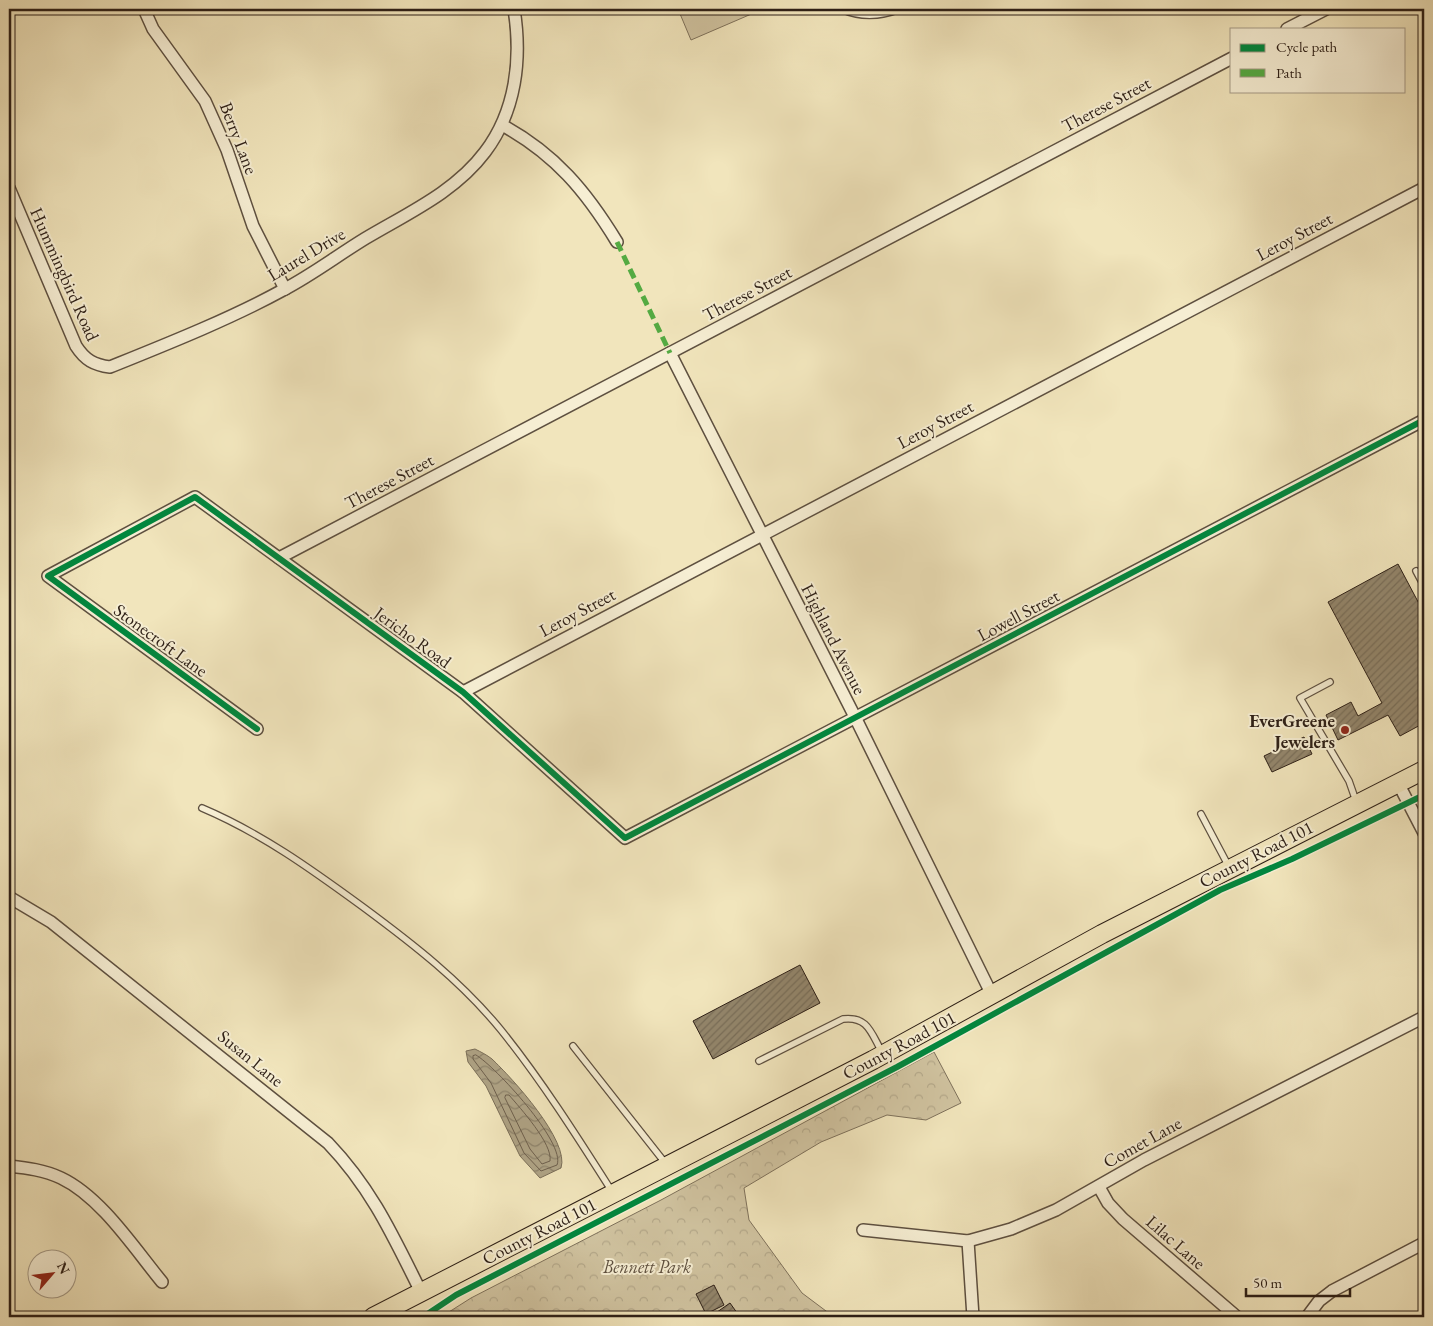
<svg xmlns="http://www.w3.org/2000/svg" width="1433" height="1326" font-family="'EB Garamond',serif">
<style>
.forest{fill:url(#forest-crowns);stroke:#7e715b}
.pitch{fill:#d0c3a0;stroke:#7e715b}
.water{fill:url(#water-waves);stroke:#7a6e58}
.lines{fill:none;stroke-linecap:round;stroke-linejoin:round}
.shore{stroke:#6e604d;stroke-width:1}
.building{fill:url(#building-hatch);stroke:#2d1f16}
.service-casing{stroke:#5e5040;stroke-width:8}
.minor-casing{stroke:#5e5040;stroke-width:14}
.primary-casing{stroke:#2d1f16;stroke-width:20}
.service{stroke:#f6eed3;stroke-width:5.5}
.minor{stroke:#f6eed3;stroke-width:11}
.primary{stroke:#f1e5bc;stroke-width:18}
.quiet{stroke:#54aa42;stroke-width:5;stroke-dasharray:10 5;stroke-linecap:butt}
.cycleway-casing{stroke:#f6eed3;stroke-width:9}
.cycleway{stroke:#00873e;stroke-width:6}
.poi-dot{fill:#8f2418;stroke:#f6eed3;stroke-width:2}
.labels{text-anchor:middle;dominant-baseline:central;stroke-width:4;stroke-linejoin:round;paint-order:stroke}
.street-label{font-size:18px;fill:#2d1f16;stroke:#f6eed3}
.poi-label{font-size:18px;font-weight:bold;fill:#2d1f16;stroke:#f6eed3;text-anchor:end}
.park-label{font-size:18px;font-style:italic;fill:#5e503f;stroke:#f6eed3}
</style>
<defs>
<pattern id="forest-crowns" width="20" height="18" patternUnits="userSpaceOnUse" patternTransform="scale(1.25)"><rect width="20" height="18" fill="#d0c3a0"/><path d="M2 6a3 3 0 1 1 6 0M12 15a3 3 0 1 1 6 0" fill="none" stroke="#b3a789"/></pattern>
<pattern id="water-waves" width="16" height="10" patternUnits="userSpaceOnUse" patternTransform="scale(1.25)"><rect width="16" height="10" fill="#aea284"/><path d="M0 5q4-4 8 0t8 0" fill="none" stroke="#8e836b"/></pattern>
<pattern id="building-hatch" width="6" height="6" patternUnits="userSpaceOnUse" patternTransform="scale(1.25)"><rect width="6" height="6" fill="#93866c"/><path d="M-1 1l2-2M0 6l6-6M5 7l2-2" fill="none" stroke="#786d58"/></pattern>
</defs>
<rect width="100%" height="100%" fill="#f1e5bc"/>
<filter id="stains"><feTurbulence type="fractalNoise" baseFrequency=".004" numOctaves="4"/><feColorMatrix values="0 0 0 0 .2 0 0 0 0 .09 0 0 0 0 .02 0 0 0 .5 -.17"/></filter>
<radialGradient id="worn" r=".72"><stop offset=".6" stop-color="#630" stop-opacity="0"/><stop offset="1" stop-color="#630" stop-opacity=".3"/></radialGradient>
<!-- forest -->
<path class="forest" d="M934,1052l27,51 -35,17 -39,-5 -66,27 -77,46 5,32 53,73 32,24h-393l30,-19 190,-98z"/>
<!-- pitch -->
<path class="pitch" d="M678,9h85l-72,31z"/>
<!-- water -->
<path class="water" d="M475,1049c6,3 12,6 17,10 20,19 78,82 69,109l-21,10 -20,-22 -34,-70 -18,-24 -2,-11z"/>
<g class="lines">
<!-- shore -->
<g class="shore">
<path d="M476,1055c19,11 90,88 81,110l-16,6 -17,-18 -33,-70 -18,-24v-3z"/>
<path d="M506,1095h3c11,13 44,49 41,66l-8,3 -12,-15 -25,-51z"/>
</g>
</g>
<!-- building -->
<g class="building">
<path d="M1398,564l26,49v110l-24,13 -12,-21 -50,25 -12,-25 25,-13 7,14 24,-13 -54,-101z"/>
<path d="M1304,737l8,17 -40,18 -8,-16z"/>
<path d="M800,965l20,38 -107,56 -20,-38z"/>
<path d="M714,1285l10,20 -18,9 -10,-20z"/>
<path d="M730,1303l10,14h-30z"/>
</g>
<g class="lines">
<!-- service casing -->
<g class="service-casing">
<g id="service">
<path d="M841,9c20,9 39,8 59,0"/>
<path d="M1416,571l8,15"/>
<path d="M1330,682l-30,16 49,83 7,20"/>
<path d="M202,808c59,25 109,61 161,99 50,37 98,74 138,123 41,51 77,108 112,163"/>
<path d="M1201,814l28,53"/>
<path d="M573,1046l93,118"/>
<path d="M759,1061l84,-42c25,-3 28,14 39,33"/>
</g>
</g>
<!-- minor casing -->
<g class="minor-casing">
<g id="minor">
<path d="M144,9l9,20 52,72 22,49 26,76 32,63"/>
<path d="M1287,29l39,-20"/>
<path d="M502,125c53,29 84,66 115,117"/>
<path d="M9,188l67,158c9,14 18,19 34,21 57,-23 120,-48 173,-77 29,-15 55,-35 83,-52 42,-25 89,-46 119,-86 31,-41 37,-93 29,-143"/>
<path d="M670,353l185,364 137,278"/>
<path d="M279,558l953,-500"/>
<path d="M463,692l961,-504"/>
<path d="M257,729l-209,-153 147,-79 268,195 162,146 799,-418"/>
<path d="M1398,783l26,50"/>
<path d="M9,897l42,25 277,221c44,46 65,93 93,149"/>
<path d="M9,1166c18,2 35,4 52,12 40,19 73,70 101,104"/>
<path d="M1099,1187l9,16 15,16 114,98"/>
<path d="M863,1230l105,11 43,-12 45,-19 88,-50 280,-143"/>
<path d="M968,1241l5,76"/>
<path d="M1307,1317l12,-16 13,-10 92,-48"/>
</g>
</g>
<!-- primary casing -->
<g class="primary-casing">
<path id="primary" d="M373,1317l500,-257 229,-126 322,-164"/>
</g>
<!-- service -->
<use href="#service" class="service"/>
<!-- minor -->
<use href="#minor" class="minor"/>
<!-- primary -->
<use href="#primary" class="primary"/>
<!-- quiet -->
<path class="quiet" d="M617,242l53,111"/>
<!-- cycleway casing -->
<g class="cycleway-casing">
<g id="cycleway">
<path d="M257,729l-209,-153 147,-79 268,195 162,146 799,-418"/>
<path d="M423,1317l33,-22 441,-228 323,-177 72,-31 132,-64"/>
</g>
</g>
<!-- cycleway -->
<use href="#cycleway" class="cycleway"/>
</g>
<!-- markers -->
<circle class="poi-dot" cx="1345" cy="730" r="5"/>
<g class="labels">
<!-- street labels -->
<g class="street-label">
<text transform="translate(1106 104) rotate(-28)">Therese Street</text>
<text transform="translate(239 138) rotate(69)">Berry Lane</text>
<text transform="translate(1294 236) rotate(-28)">Leroy Street</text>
<text transform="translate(306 254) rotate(-31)">Laurel Drive</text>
<text transform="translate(65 274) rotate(66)">Hummingbird Road</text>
<text transform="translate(747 293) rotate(-28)">Therese Street</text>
<text transform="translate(935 424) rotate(-28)">Leroy Street</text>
<text transform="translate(389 481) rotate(-28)">Therese Street</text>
<text transform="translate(577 612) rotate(-28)">Leroy Street</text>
<text transform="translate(1018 615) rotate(-28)">Lowell Street</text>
<text transform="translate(413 637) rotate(36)">Jericho Road</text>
<text transform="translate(834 639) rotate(63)">Highland Avenue</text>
<text transform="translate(161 640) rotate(36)">Stonecroft Lane</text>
<text transform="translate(1256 854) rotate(-27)">County Road 101</text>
<text transform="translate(899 1045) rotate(-28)">County Road 101</text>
<text transform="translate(251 1058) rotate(39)">Susan Lane</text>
<text transform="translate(1142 1142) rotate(-29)">Comet Lane</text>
<text transform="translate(539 1231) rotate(-27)">County Road 101</text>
<text transform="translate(1176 1242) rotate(41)">Lilac Lane</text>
</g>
<!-- poi labels -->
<g class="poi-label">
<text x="1335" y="720">EverGreene<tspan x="1335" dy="21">Jewelers</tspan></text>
</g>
<!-- park labels -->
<g class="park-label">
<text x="647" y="1266">Bennett Park</text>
</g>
</g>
<!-- margin -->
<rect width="1433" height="1326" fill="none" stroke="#f1e5bc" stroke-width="30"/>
<rect x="10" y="10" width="1413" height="1306" fill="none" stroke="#2d1f16" stroke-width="2.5"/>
<rect x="15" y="15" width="1403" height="1296" fill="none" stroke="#2d1f16"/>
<!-- legend -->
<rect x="1230" y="28" width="175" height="65" fill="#f6eed3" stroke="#a69b87"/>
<rect x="1240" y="44" width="25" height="8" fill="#00873e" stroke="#a69b87"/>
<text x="1276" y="52" font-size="15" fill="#2d1f16">Cycle path</text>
<rect x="1240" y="69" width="25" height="8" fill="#54aa42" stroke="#a69b87"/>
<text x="1276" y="78" font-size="15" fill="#2d1f16">Path</text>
<!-- north arrow -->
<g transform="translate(52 1274) rotate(62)"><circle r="24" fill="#f6eed3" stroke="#a69b87"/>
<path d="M0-4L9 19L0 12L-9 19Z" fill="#8f2418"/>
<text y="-8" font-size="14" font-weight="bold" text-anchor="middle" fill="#2d1f16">N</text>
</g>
<!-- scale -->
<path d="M1246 1288v8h104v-8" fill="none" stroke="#2d1f16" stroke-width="2.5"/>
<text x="1253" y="1288" font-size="15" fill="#2d1f16" stroke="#f6eed3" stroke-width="4" paint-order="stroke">50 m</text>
<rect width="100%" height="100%" filter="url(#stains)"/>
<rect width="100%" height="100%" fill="url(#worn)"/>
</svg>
